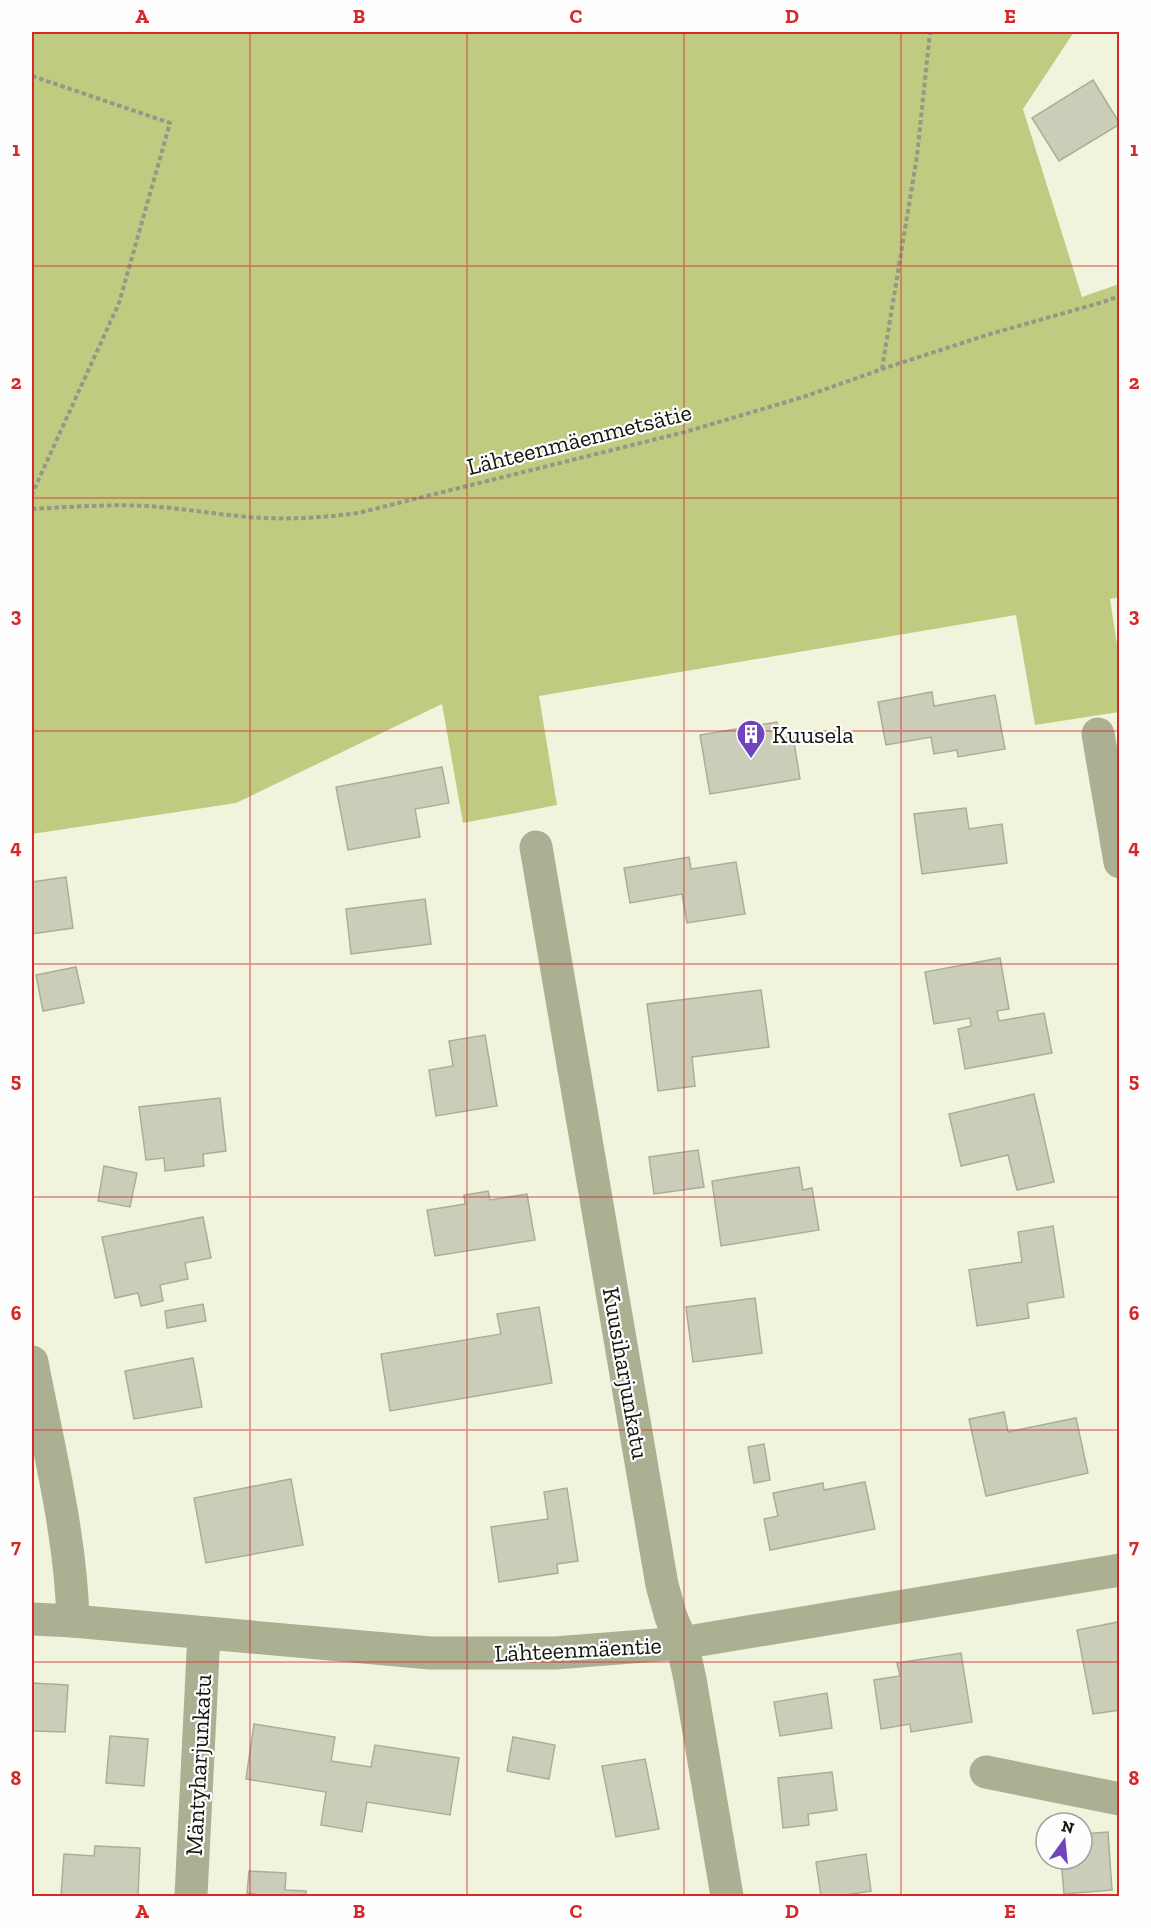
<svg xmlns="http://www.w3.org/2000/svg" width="1151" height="1928" font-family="'Zilla Slab',serif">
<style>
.forest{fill:#c0cb82}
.building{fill:#caceb8;stroke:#aaae99;stroke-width:1.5}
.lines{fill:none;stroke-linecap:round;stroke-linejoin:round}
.path{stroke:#959787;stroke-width:4;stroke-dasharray:4.5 3;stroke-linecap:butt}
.minor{stroke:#aab091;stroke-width:33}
.grid{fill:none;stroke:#d62828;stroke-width:1.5;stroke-opacity:0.55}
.labels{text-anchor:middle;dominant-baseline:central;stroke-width:4.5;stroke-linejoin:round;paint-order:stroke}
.street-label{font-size:24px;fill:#15160f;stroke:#fefefe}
.poi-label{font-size:24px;fill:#15160f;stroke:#fefefe;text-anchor:start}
.neatline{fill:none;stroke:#d62828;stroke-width:2}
.grid-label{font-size:20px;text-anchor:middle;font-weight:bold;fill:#d62828}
</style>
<rect width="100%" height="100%" fill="#f0f4dd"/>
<!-- forest -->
<path class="forest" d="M32,32h1042l-51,77 59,188 37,-13 1,313 -10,2 9,59v54l-84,13 -19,-110 -477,81 18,109 -94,18 -21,-119 -206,99 -204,31z"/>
<!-- building -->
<g class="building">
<path d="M1093,80l27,44 -61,37 -27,-43z"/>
<path d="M932,692l2,14 61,-11 10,54 -47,8 -1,-7 -23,4 -3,-17 -45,8 -8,-43z"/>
<path d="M777,722l3,17 13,-3 7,43 -90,15 -10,-59z"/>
<path d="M442,767l7,36 -34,6 5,28 -72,13 -12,-63z"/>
<path d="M966,808l3,21 33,-5 5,39 -85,11 -8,-60z"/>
<path d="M689,857l2,12 45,-7 9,52 -58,9 -5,-29 -52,9 -6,-35z"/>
<path d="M66,877l7,51 -41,6v-52z"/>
<path d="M425,899l6,45 -80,10 -5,-45z"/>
<path d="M1000,958l9,51 -12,2 2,10 45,-8 8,40 -87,16 -7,-40 13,-3 -1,-8 -36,6 -9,-52z"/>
<path d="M76,967l8,36 -41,8 -7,-36z"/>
<path d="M761,990l8,57 -77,10 3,29 -37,5 -11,-87z"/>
<path d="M485,1035l12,71 -61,10 -7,-46 24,-4 -4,-25z"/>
<path d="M1034,1094l20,88 -37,8 -9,-35 -47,11 -12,-52z"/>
<path d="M220,1098l6,53 -23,3 1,12 -39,5 -1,-13 -18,2 -7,-53z"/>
<path d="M698,1150l6,37 -50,7 -5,-37z"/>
<path d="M104,1166l33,7 -7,34 -32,-6z"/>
<path d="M799,1167l4,23 9,-2 7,42 -98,16 -9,-65z"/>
<path d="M488,1191l2,9 37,-6 8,46 -100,16 -8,-46 38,-6 -1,-9z"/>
<path d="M203,1217l8,41 -26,5 3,16 -28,6 3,16 -22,5 -3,-13 -23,5 -13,-61z"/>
<path d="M1053,1226l11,71 -37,6 2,15 -52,8 -8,-56 53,-8 -4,-30z"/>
<path d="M755,1298l7,55 -69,9 -7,-55z"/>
<path d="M203,1304l3,17 -39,7 -2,-17z"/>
<path d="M539,1307l13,76 -162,28 -9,-57 120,-20 -4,-20z"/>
<path d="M193,1358l9,49 -68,12 -9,-48z"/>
<path d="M1004,1412l4,20 68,-14 12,55 -102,23 -17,-77z"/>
<path d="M764,1444l6,36 -16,3 -6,-36z"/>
<path d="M291,1479l12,66 -97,18 -12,-65z"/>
<path d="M865,1482l10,47 -105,21 -6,-31 14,-3 -5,-23 50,-10 1,7z"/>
<path d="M567,1488l11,73 -21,3 1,9 -59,9 -8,-55 57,-8 -4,-27z"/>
<path d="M1118,1622l2,88 -27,4 -16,-84z"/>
<path d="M961,1653l11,69 -61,10 -1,-8 -29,5 -7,-49 26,-4 -3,-13z"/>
<path d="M32,1683l36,2 -3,47 -33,-1z"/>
<path d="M827,1693l5,35 -52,8 -6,-34z"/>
<path d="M254,1724l81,13 -4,24 40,6 4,-22 84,13 -9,57 -83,-13 -5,30 -41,-7 5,-33 -80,-13z"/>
<path d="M110,1736l38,3 -4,47 -38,-3z"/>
<path d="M513,1737l42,8 -6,34 -42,-8z"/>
<path d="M645,1759l14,70 -43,8 -14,-71z"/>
<path d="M832,1772l5,38 -29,4 1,11 -26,3 -5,-50z"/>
<path d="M1108,1832l4,58 -48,4 -3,-35h21v-25z"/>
<path d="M95,1846l45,2 -2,48h-77l3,-42 30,2z"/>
<path d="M866,1854l5,37 -32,5h-18l-5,-34z"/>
<path d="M249,1871l37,2 -1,17 21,1v5h-51v-2l-8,-1z"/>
</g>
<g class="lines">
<!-- path -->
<g class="path">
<path d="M32,76l138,47 -51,180 -87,191"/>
<path d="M882,369l35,-213 13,-124"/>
<path d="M32,509c38,-2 76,-5 115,-3 33,2 67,8 101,11 37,3 73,1 110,-4l327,-81 118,-35 79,-28 108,-35 113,-32 17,-6"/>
</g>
<!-- minor -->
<g class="minor">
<path d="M1098,734l22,128"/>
<path d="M536,847l126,738 9,32 11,26 8,36 37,217"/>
<path d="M32,1362c16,85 39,172 41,259"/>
<path d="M32,1619l41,2 357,32h125l127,-10 438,-73"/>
<path d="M986,1772l134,27"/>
<path d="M191,1896l13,-263"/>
</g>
</g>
<!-- grid -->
<path class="grid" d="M250,32v1864M467,32v1864M684,32v1864M901,32v1864M32,266h1088M32,498h1088M32,731h1088M32,964h1088M32,1197h1088M32,1430h1088M32,1662h1088"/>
<!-- icons -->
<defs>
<g id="building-pin" transform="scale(1.5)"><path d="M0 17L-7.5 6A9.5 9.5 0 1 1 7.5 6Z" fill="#6f44bc" stroke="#fefefe"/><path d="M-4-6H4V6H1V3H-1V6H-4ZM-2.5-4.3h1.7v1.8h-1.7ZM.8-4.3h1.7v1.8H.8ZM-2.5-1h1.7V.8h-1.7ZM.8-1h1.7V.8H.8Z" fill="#fff"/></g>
</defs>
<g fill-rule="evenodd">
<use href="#building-pin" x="751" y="734"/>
</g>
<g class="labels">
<!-- street labels -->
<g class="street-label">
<text transform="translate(579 439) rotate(-14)">Lähteenmäenmetsätie</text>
<text transform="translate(626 1373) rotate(80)">Kuusiharjunkatu</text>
<text transform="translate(578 1649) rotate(-3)">Lähteenmäentie</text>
<text transform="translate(198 1765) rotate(-87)">Mäntyharjunkatu</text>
</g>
<!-- poi labels -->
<g class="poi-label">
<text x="772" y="734">Kuusela</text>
</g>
</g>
<!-- border -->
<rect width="1151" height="1928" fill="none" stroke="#fefefe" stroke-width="66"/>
<!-- north arrow -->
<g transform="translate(1064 1841) rotate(15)"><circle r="28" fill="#fefefe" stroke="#a1a19e" stroke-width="1.5"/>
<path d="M0-4.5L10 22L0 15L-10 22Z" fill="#6f44bc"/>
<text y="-9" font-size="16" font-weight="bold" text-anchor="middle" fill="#15160f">N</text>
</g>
<rect x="33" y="33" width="1085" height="1862" class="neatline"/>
<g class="grid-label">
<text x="142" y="23">A</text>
<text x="359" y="23">B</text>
<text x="576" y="23">C</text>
<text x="792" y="23">D</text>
<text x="1010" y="23">E</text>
<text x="16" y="156">1</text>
<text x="1134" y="156">1</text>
<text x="16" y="389">2</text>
<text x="1134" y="389">2</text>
<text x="16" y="622">3</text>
<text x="1134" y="622">3</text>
<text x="16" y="854">4</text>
<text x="1134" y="854">4</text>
<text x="16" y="1087">5</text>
<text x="1134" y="1087">5</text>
<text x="16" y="1320">6</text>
<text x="1134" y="1320">6</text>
<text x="16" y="1553">7</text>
<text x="1134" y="1553">7</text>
<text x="16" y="1785">8</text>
<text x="1134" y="1785">8</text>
<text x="142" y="1918">A</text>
<text x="359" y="1918">B</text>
<text x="576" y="1918">C</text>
<text x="792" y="1918">D</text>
<text x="1010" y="1918">E</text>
</g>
</svg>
